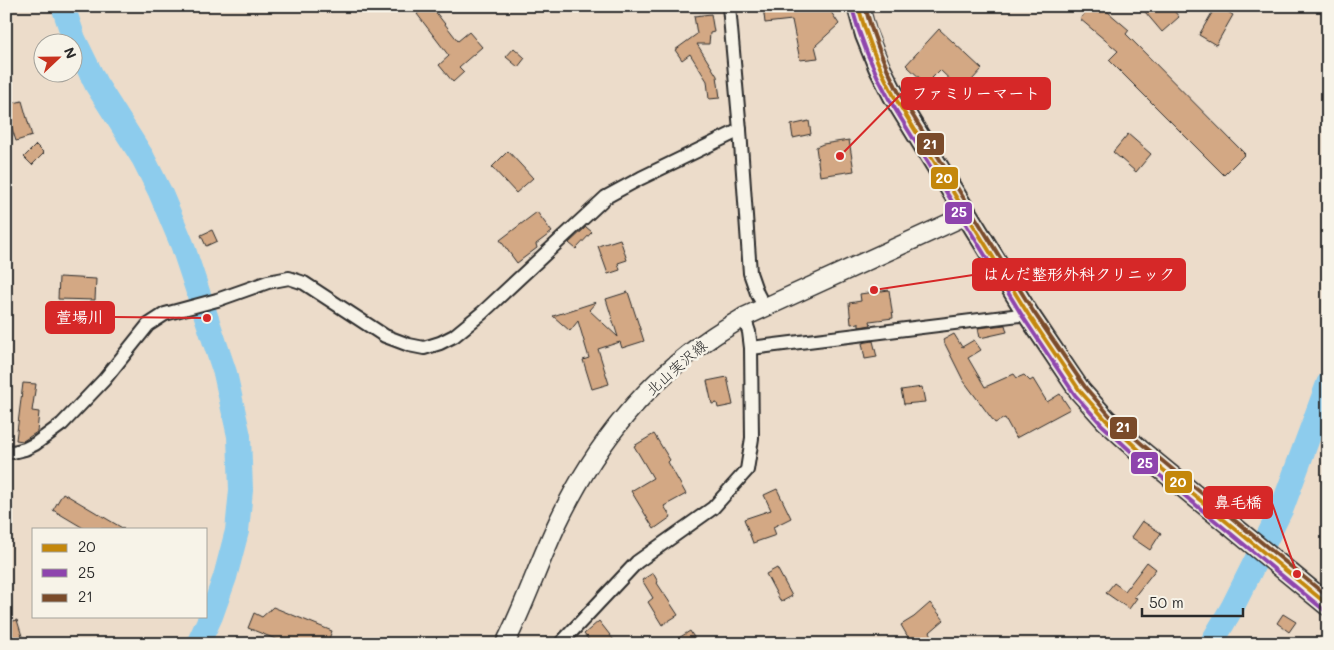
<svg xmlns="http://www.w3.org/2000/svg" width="1334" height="650" font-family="Mali,'Klee One',sans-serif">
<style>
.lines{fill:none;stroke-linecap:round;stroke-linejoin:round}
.river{stroke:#8dcced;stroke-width:24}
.building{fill:#d3a884;stroke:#2b2b2b}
.street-casing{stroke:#2b2b2b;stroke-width:16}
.secondary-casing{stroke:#2b2b2b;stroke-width:21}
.primary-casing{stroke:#2b2b2b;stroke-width:24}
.street{stroke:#f7f3e8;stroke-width:12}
.secondary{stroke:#f7f3e8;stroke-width:18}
.primary{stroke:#f7f3e8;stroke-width:20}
.bus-1-casing{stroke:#f7f3e8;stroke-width:8}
.bus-2-casing{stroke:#f7f3e8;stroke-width:8}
.bus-3-casing{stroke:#f7f3e8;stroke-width:8}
.bus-1{stroke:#c4870b;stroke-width:4}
.bus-2{stroke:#8e44ad;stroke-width:4}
.bus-3{stroke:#7a4b2a;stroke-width:4}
.labels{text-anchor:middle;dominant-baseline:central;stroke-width:5;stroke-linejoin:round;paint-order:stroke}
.street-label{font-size:15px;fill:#2b2b2b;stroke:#f7f3e8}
.leader{fill:none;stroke:#d62828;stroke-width:2}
.callout-dot{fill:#d62828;stroke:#f7f3e8;stroke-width:2}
.callout{fill:#d62828;stroke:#d62828;stroke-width:2}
.callout-label{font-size:16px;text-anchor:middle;font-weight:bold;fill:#fff}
.line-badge{stroke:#f7f3e8;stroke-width:2}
.badge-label{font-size:14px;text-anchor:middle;font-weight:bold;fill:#fff}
</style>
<rect width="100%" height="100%" fill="#ecdcca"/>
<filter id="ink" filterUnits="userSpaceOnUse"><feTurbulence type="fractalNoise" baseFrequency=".02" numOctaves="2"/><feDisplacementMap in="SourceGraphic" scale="10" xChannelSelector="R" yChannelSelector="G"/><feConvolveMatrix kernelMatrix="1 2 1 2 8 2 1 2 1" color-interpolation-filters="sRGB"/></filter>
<g filter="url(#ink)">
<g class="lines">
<!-- river -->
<g class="river">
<path d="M63,6l11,33 22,45 47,74 17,34 22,52 43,129 14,63 2,54 -4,41 -12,46 -14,39 -13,28"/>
<path d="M1211,644l21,-36 50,-100 46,-124"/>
</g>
</g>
<!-- building -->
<g class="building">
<path d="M427,6h4l27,35 11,-9 13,15 -23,20 5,5 -11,10 -14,-17 10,-9 -32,-42z"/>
<path d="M763,6h64l12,18 -24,22 3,12 -18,2 -8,-40 -27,3z"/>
<path d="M1091,6h10l28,24 -3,4 119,120 -21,21 -115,-115 9,-9 -38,-32z"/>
<path d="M1140,6h30l9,11 -17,15z"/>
<path d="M1216,6h2l15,9 -17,30 -17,-10z"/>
<path d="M711,14l3,18 -4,1 -1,11h-12l20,32 3,22 -11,1 -2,-18 -17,-27 -8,6 -7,-10 22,-16 -3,-18z"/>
<path d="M939,29l43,40 -20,22 -22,-21 -10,10 -1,-1 -4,4 -19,-18z"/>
<path d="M514,48l11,10 -7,9 -12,-10z"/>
<path d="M22,101l10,35 -16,5 -10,-31v-5z"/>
<path d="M809,121l2,13 -18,4 -2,-13z"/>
<path d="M1128,134l23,20 -15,18 -23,-20z"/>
<path d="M849,140l5,31 -34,5 -4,-29 7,-3z"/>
<path d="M36,145l8,8 -12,12 -8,-8z"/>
<path d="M508,151l25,27 -17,15 -24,-26z"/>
<path d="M537,212l15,20 -16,12 1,4 -20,15 -17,-23z"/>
<path d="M586,227l6,5 -16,17 -7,-6z"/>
<path d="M212,230l5,11 -11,5 -5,-11z"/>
<path d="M620,239l7,21 -9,3 2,7 -12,4 -10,-28z"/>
<path d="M59,277l37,2 -1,21 -37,-1z"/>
<path d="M889,290l4,28 -23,3 1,4 -12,2v-4l-8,1 -2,-21 12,-2 -1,-7z"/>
<path d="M628,292l16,49 -22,7 -2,-6 -22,7 11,35 -17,5 -9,-29 6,-2 -11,-37 -8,10 -17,-15 43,-14 -7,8 29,27 -12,-38z"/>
<path d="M1005,325l2,7 -27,6 -2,-10z"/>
<path d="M954,334l8,13 12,-7 7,10 -13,8 17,29 29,-13 3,4 7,-3 6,6 3,-2 14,23 13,-8 10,15 -54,29 -11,-20 -10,5 -32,-43 -20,-40z"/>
<path d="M873,341l4,16 -12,2 -3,-16z"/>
<path d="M727,377l6,28 -15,3 -1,-5 -5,1 -5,-23z"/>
<path d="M23,383l13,1 -4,27 7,1 -2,20 -14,9 -7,-1z"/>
<path d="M922,387l3,15 -21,2 -3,-14z"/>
<path d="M654,434l16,26 -2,2 18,32 -22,12 7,11 -17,12 -23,-38 22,-13 -19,-32z"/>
<path d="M777,489l14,29 -18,9 3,8 -23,8 -9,-24 27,-9 -7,-15z"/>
<path d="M63,493l61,36h-39l-32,-19z"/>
<path d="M1142,521l19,12 -11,17 -19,-13z"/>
<path d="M1147,562l9,7 -22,28 3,1 -8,11 -23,-16 8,-10 11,8z"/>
<path d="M777,568l15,28 -11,6 -15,-28z"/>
<path d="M653,573l5,9 -1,1 21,32 -16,10 -14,-23 5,-4 -11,-18z"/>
<path d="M930,603l14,17 -14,12 7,12h-25l-11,-19 13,-8z"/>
<path d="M273,607l59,24 -5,13h-39l-40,-16 6,-15 8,4z"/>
<path d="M1283,614l13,8 -7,10 -12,-9z"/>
<path d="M17,620l5,16 -16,5v-18z"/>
<path d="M599,621l18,23h-25l-8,-10z"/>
<path d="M690,631l8,13h-29z"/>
</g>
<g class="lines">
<!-- street casing -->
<g class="street-casing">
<g id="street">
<path d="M729,6l11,124 10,143 7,20 8,15"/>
<path d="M751,348l277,-34"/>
<path d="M6,451l7,1 12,-3 10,-5 27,-20 42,-44 44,-55 17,-11 52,-14 51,-18 21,-4 15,5 81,53 24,9 15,3 16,-5 14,-7 28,-23 124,-116 35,-19 99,-48"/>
<path d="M560,644l77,-82 76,-54 34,-38 5,-32 -1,-90 -2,-16 -5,-15"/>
</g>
</g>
<!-- secondary casing -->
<g class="secondary-casing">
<path id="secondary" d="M505,644c20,-40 34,-82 53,-122 35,-73 86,-139 154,-185 10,-7 21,-13 32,-20l223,-102"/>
</g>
<!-- primary casing -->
<g class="primary-casing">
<path id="primary" d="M858,6l8,29 13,32 15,29 134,218 52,77 26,29 33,30 189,155"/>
</g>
<!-- street -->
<use href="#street" class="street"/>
<!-- secondary -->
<use href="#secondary" class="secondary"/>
<!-- primary -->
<use href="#primary" class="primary"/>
<!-- bus-1 casing -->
<g class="bus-1-casing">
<path id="bus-1" d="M858,6c9,33 20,60 36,90l134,218 52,77 26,29 33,30 189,155"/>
</g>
<!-- bus-2 casing -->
<g class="bus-2-casing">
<path id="bus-2" d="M852,8c9,34 20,60 37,91l134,218 52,78 27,30 33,30 189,155"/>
</g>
<!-- bus-3 casing -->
<g class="bus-3-casing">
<path id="bus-3" d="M865,6c8,32 19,58 34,87l134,218 52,76 25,29 33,29 185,152"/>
</g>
<!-- bus-1 -->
<use href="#bus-1" class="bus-1"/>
<!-- bus-2 -->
<use href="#bus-2" class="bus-2"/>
<!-- bus-3 -->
<use href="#bus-3" class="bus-3"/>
</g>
</g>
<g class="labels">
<!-- street labels -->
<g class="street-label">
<text transform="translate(676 367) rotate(-41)">北山実沢線</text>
</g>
</g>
<!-- callouts -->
<path class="leader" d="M840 156L902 93M874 290L973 275M207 318L114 317M1297 574L1272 503"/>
<g class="callout-dot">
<circle cx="840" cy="156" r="5"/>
<circle cx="874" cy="290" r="5"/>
<circle cx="207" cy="318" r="5"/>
<circle cx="1297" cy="574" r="5"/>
</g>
<g class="callout">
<rect x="902" y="78" width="148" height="31" rx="5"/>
<rect x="973" y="259" width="212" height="31" rx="5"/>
<rect x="46" y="302" width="68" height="31" rx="5"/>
<rect x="1204" y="487" width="68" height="31" rx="5"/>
</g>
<g class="callout-label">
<text x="976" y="99">ファミリーマート</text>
<text x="1079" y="280">はんだ整形外科クリニック</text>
<text x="80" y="323">萱場川</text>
<text x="1238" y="508">鼻毛橋</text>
</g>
<g class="line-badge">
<rect x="916" y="132" width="29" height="24" rx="5" fill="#7a4b2a"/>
<rect x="930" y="166" width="29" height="24" rx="5" fill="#c4870b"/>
<rect x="944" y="201" width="29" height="24" rx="5" fill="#8e44ad"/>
<rect x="1109" y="416" width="29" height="24" rx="5" fill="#7a4b2a"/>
<rect x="1130" y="451" width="29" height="24" rx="5" fill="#8e44ad"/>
<rect x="1164" y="470" width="29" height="24" rx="5" fill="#c4870b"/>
</g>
<g class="badge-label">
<text x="930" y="149">21</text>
<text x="944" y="183">20</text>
<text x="959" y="217">25</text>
<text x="1123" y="432">21</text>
<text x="1145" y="468">25</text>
<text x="1178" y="487">20</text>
</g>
<!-- margin -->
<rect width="1334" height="650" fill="none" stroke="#f7f3e8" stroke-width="25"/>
<rect x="12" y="12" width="1309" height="625" fill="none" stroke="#2b2b2b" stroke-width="2" filter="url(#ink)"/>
<!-- legend -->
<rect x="32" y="528" width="175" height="90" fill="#f7f3e8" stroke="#a5a39c"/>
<rect x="42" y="544" width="25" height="8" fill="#c4870b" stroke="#a5a39c"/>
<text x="78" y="552" font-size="15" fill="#2b2b2b">20</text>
<rect x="42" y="569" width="25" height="8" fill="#8e44ad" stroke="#a5a39c"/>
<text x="78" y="578" font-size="15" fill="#2b2b2b">25</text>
<rect x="42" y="594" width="25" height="8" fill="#7a4b2a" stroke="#a5a39c"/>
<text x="78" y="602" font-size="15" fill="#2b2b2b">21</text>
<!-- north arrow -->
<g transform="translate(58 58) rotate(68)"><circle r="24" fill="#f7f3e8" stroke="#a5a39c"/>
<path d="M0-4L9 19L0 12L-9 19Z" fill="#c8321e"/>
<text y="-8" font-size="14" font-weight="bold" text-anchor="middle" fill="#2b2b2b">N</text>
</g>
<!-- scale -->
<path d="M1142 608v8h101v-8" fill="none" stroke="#2b2b2b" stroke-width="2.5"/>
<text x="1149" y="608" font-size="15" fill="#2b2b2b" stroke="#f7f3e8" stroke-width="4" paint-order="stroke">50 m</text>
</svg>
